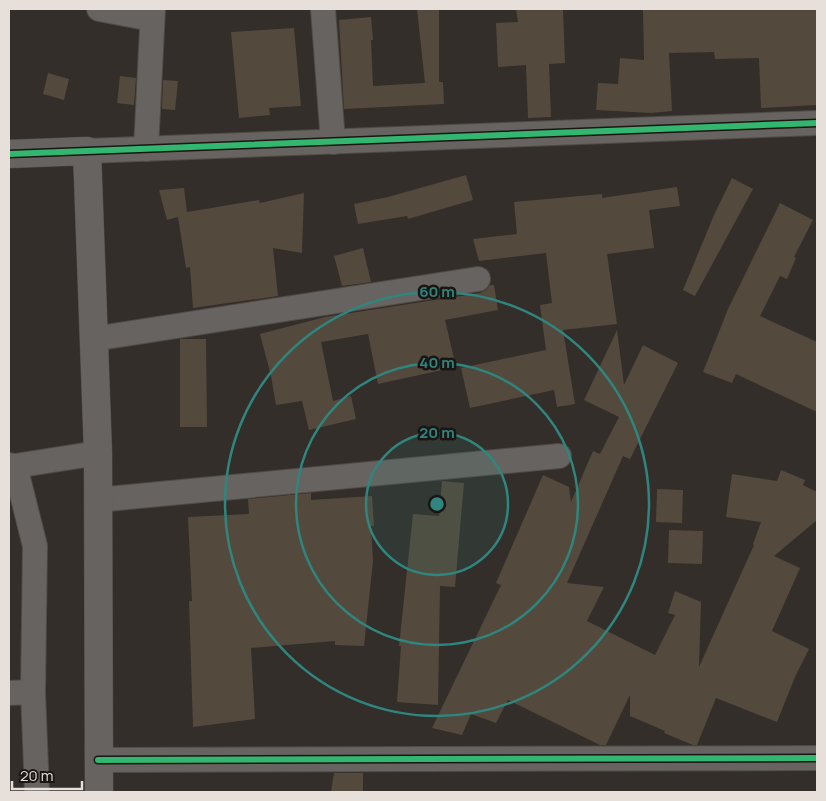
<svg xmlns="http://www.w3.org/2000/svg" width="826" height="801" font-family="Manrope,sans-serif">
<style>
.building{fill:#54493d}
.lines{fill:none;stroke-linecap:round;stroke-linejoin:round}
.street-casing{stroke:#4f4b47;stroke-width:26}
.secondary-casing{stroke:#4f4b47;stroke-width:29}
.street{stroke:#676360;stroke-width:24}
.secondary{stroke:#676360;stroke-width:28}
.cycleway-casing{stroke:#1b1613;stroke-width:9}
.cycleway{stroke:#33b770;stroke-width:6}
.ring{fill:none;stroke:#2f867e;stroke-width:2.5}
.centre{fill:#2f867e;stroke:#1b1613;stroke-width:2.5}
.ring-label{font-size:15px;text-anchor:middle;font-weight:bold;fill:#2f867e;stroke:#1b1613;stroke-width:5;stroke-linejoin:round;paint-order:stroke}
</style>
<rect width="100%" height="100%" fill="#332e2a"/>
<!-- building -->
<g class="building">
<path d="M417,9h22v73h4l1,22 -100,5 -5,-89 32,-3 2,23h-2l2,46 52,-3z"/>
<path d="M516,9h47l2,54 -16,1 2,53 -23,1 -2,-53 -28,2 -2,-44 22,-1z"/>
<path d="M643,9h174v96l-56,3 -2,-50 -44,1 -1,-7 -45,1 3,58 -21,2 -55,-3 2,-27 20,1 2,-26 24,2z"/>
<path d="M294,28l7,78 -32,2 1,7 -31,3 -8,-86z"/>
<path d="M48,73l21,6 -5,21 -21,-6z"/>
<path d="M120,76l16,2 -2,27 -17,-2z"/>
<path d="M163,80l15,1 -3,29 -13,-1z"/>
<path d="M466,175l7,25 -65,19 -1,-3 -49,8 -4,-20 34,-7z"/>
<path d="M732,178l21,11 -58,107 -12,-6 31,-75z"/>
<path d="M677,187l3,19 -31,4 5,38 -47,6 10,70 -54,6 12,74 -18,3 -3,-17 -84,18 -9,-40 85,-18 -6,-45 12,-2 -6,-50 -67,8 -6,-22 44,-5 -3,-32 88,-8v4z"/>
<path d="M184,188l3,24 72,-12 1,3 44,-10 -2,60 -29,-5 5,48 -85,12 -3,-41 -4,1 -8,-51 -11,3 -8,-30z"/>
<path d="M780,203l33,17 -19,37 2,1 -9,21 -7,-3 -20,40 57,26v70l-81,-38 -4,9 -29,-11 25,-63z"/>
<path d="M363,248l8,34 -29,4 -8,-30z"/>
<path d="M490,285h4l4,25 -53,10 11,47 -78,17 -10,-50 -47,8 12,59 18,-5 5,23 -47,11 -7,-29 -26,4 -5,-29 -11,-42 65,-17 155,-24 6,-3z"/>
<path d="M617,330l7,55 19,-40 35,18 -48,96 -7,-3 -56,127 37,4 -17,34 68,34 20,-40 -7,-2 7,-22 26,11 -2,65 55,-122 -1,-1 8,-22 -35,-5 6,-43 45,7 4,-11 24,10 -2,5 14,7v28l-43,36 26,12 -28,63 37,18 -14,28 -18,45 -61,-24 -19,47h-4l-29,-12 1,-2 -35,-15v-21l-24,50h-6l-92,-45 -12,23 -25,-9 -9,21 -30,-7 69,-143 -5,-2 47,-108 26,12 2,15 22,-51 7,3 19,-37 -35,-17z"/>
<path d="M180,339h26l1,88h-27z"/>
<path d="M442,481l22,2 -9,104 -15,-1 -2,119 -41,-3 4,-56h-2l14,-132 26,2z"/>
<path d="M657,489l26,1 -1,33 -26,-1z"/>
<path d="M311,493v7l61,-4 2,30h-3l2,35 -9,85 -29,-1v-4l-84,7 4,71 -62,8 -4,-126h3l-4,-84 61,-3 -1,-15z"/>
<path d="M669,530l34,1 -1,33 -34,-1z"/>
<path d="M334,773h29v19h-32z"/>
</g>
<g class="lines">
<!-- street casing -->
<g class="street-casing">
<g id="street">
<path d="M99,9l53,10"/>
<path d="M323,9l10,133"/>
<path d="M146,149l7,-140"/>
<path d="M87,151l730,-28"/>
<path d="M93,339l385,-60"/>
<path d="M9,465l6,1 83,-13"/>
<path d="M15,466l20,80 -2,146 4,100"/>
<path d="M97,500l462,-44"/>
<path d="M9,693l24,-1"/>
<path d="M98,760l719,-2"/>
</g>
</g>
<!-- secondary casing -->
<g class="secondary-casing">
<path id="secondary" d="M9,154l78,-3 11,302 1,339"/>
</g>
<!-- street -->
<use href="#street" class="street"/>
<!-- secondary -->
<use href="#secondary" class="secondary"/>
<!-- cycleway casing -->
<g class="cycleway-casing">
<g id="cycleway">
<path d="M9,154l808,-31"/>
<path d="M98,760l719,-2"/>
</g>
</g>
<!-- cycleway -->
<use href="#cycleway" class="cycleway"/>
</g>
<!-- distance rings -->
<circle cx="437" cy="504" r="71" fill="#2f867e" fill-opacity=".12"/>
<g class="ring">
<circle cx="437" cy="504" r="71"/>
<circle cx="437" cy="504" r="141"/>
<circle cx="437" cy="504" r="212"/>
</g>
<circle cx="437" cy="504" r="8" class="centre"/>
<g class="ring-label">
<text x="437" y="297">60 m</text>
<text x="437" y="368">40 m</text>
<text x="437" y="438">20 m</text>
</g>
<!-- border -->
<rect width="826" height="801" fill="none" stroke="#e6dfda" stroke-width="20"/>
<!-- scale -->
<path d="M12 781v8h70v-8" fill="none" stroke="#e6dfda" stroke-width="2.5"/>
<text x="20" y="781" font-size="15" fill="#e6dfda" stroke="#1b1613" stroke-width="4" paint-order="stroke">20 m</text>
</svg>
